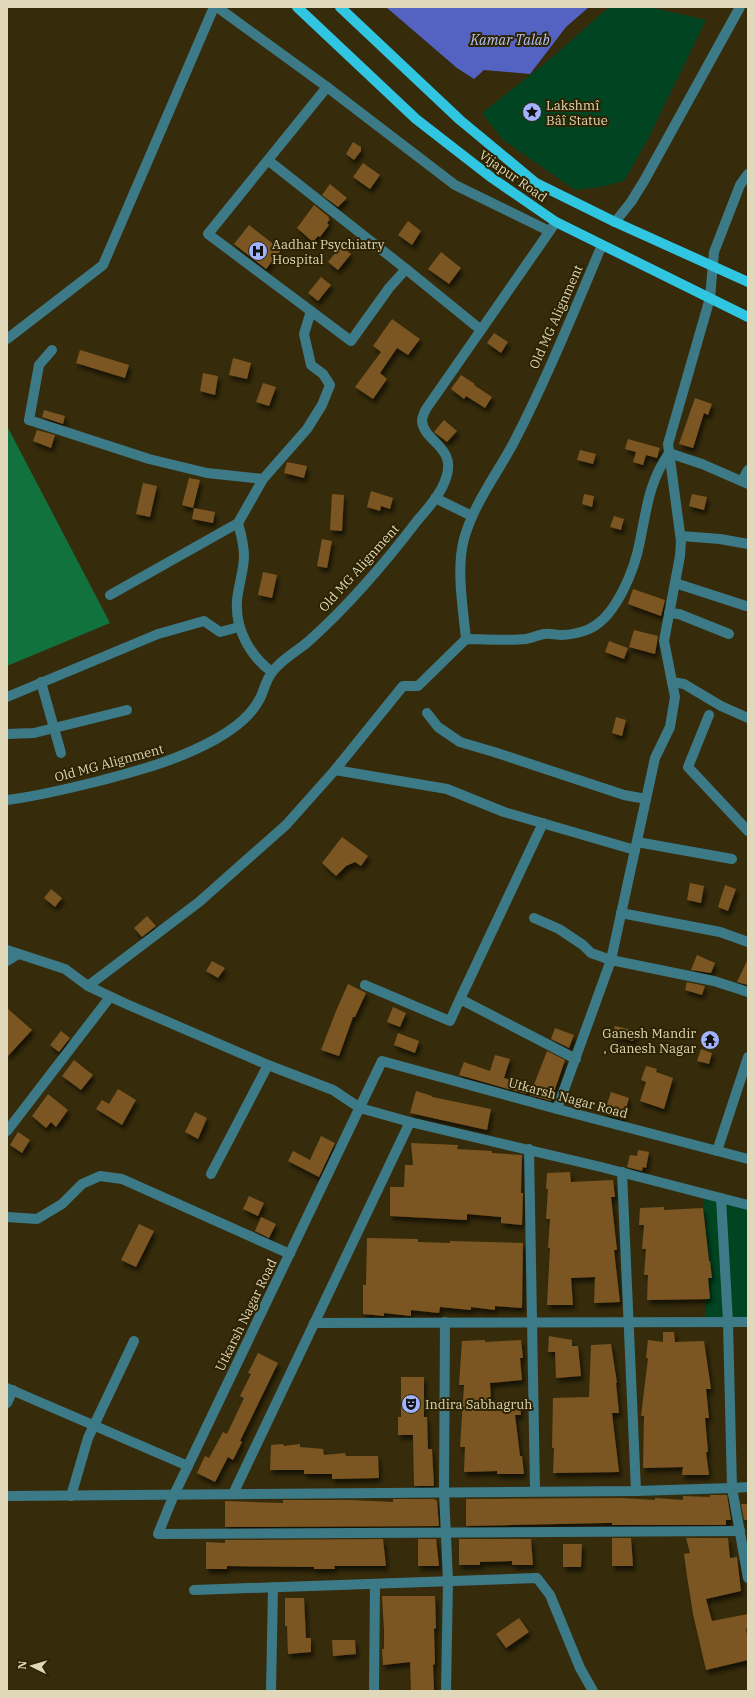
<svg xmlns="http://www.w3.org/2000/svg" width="755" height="1698" font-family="'IBM Plex Serif',serif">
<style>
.green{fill:#004421}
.forest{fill:#12723e}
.water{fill:#5463c1}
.building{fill:#7b5620;filter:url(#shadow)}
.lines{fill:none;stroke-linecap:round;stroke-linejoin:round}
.minor{stroke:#3d7a87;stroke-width:10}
.major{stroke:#30c6e2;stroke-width:10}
.labels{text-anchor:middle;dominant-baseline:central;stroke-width:4;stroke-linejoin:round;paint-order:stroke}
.poi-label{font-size:13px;fill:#e1d8b9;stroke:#2c2302;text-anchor:start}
.street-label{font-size:13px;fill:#e1d8b9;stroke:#2c2302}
.water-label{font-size:14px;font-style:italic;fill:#b5c2f3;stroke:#2c2302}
</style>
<defs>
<filter id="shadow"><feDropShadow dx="2.5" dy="4.5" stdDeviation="2" flood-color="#0009"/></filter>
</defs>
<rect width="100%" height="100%" fill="#362c0b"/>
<!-- green -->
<g class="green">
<path d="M609,7h40l57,13 -58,119 -24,42 -24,6 -25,3 -72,-50 -21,-27 67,-53z"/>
<path d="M704,1193l44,14v115h-42z"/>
</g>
<!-- forest -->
<path class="forest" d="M7,426l103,197 -103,43z"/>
<!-- water -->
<path class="water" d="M386,7h203l-23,20 -36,47 -46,-4 -10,9 -17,-11z"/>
<!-- building -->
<g class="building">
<path d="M353,142l8,5v4l-7,9 -8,-6z"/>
<path d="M363,163l17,12 -10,14 -17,-12z"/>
<path d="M330,184l17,14 -9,9 -16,-12z"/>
<path d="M314,205l15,12 -1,1 2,1 -3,4 2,2 -9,12 -2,-1 -5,6 -16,-14z"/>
<path d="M408,221l13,10 -9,14 -14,-10z"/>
<path d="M249,225l32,25 -15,19 -32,-25z"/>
<path d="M341,246l10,8 -13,16 -10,-8z"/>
<path d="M441,252l20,16 -12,16 -21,-15z"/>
<path d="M321,277l10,8 -13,16 -10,-8z"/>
<path d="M392,319l28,20 -12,16 -11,-7 -17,25 7,6 -14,20 -18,-12 26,-35 -8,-6z"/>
<path d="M494,333l14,9 -7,11 -14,-10z"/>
<path d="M80,350l49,15 -4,13 -49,-15z"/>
<path d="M233,358l18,5 -4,16 -18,-4z"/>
<path d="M203,373l15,3 -3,19 -15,-4z"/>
<path d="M461,375l14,9 -1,1 18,12 -7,11 -19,-12 -2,3 -13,-10z"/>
<path d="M263,383l13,4 -7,19 -13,-4z"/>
<path d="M695,398l17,6 -4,11 -4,-2 -11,35 -14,-4z"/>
<path d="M44,410l21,6 -2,8 -21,-7z"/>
<path d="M444,420l13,11 -10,11 -13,-10z"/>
<path d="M37,430l18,5 -4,13 -18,-7z"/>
<path d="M628,439l32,9 -3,10 -11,-3 -3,10 -10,-3 3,-10 -11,-3z"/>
<path d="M580,450l16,4 -3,10 -16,-4z"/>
<path d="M287,462l20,4 -3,12 -20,-5z"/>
<path d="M189,478l11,2 -7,28 -11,-3z"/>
<path d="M143,483l14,3 -7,31 -14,-3z"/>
<path d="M371,491l22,7 -3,11 -9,-3 -1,5 -13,-4z"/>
<path d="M332,494l12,1 -2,36 -12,-1z"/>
<path d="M584,494l10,2 -2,11 -10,-3z"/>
<path d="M692,494l15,3 -3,13 -15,-4z"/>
<path d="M194,508l21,4 -2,11 -21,-4z"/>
<path d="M614,516l10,3 -3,11 -11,-3z"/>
<path d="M322,539l10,2 -5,27 -10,-2z"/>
<path d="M263,572l14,3 -5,23 -14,-3z"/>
<path d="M633,589l32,11 -4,16 -33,-12z"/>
<path d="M634,630l24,6 -3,18 -26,-7z"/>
<path d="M609,641l19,7 -4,11 -19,-7z"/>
<path d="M616,717l10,3 -4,16 -10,-3z"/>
<path d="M342,837l26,19 -7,10 -6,-4 -9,4 -10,10 -14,-13z"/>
<path d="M690,883l14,3 -3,17 -14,-3z"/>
<path d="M725,885l11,4 -8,22 -10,-4z"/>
<path d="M51,889l11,9 -7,9 -11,-9z"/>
<path d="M147,916l9,10 -14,11 -8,-9z"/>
<path d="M697,955l18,8 -4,10 -20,-3z"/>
<path d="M748,959v26l-11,-3z"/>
<path d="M212,961l13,7 -7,10 -12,-7z"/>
<path d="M687,982l18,4 -3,9 -17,-5z"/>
<path d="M348,984l18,9 -11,24h-2l-14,39 -18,-6 15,-39z"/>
<path d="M393,1007l13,6 -6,14 -13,-5z"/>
<path d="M7,1008l25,22 -25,27z"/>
<path d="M615,1026l21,5 -3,10 -21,-5z"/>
<path d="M555,1028l19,7 -5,13 -18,-9z"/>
<path d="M61,1031l9,7 -11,14 -9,-7z"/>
<path d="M398,1033l21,8 -4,12 -21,-8z"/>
<path d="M701,1049l11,4 -3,11 -12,-3z"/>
<path d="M547,1051l18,9 -14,41 -21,-6z"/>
<path d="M495,1055l15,4 -6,19 24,7 -2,9 -67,-19 5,-13 26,9z"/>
<path d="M74,1060l19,15 -12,15 -19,-14z"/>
<path d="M646,1066l11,3 -1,3 17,6 -9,31 -24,-8 6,-19 -5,-2z"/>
<path d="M118,1089l18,11 -14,25 -26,-16 6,-9 7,4z"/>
<path d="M416,1091l16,5v1l59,12 -4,21 -77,-17z"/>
<path d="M611,1092l18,6 -6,21 -19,-5z"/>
<path d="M48,1094l20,16 -12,17 -5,-5 -5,6 -14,-12z"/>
<path d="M195,1112l12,6 -9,21 -13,-7z"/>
<path d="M18,1132l12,8 -8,13 -12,-8z"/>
<path d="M321,1136l14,7 -16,34 -31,-16 5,-10 17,9z"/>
<path d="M411,1143l47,2 -1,4 35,2v2l30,2 -1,38h2l-1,32 -21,-2v-6l-34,-3v6l-77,-4v-29h14l1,-22h8z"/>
<path d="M638,1150l11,2 -3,16 -3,-1 -1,4 -15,-4 3,-12 7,1z"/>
<path d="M570,1172l1,10 42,-2 2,17h-4l6,53h-3l6,52 -26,1 1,-26 -24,1 2,27h-26l3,-57h-2l2,-29h-4l2,-30h-2l1,-16z"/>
<path d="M249,1196l15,7 -6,13 -15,-7z"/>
<path d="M664,1207v3l39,-2 6,53h1l2,17h-4l2,21 -63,1 1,-25h-4l2,-26h-4l2,-24h-5l1,-17z"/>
<path d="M261,1217l15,7 -7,14 -14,-7z"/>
<path d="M139,1224l15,7 -18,36 -15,-7z"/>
<path d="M367,1238l51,1v3l32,1v-2l73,2 -1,65 -27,-2v4l-24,-3v3l-31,-3 -1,6 -28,-3v6l-27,-3v3l-21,-2v-29h3z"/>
<path d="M663,1332h11l1,10 29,-1 7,48h-5l3,29h-4l3,34h-2l3,23h-27l1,-8 -40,1 1,-52h-3l7,-58h-2l2,-18 15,2z"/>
<path d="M549,1336l23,4v6h6l3,30 -25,2 -1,-26h-7z"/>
<path d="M485,1340v2l36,-2 2,18h-3l2,22 -32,3 1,18 29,-1 1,15h-6l5,41h2l2,18h-27v-3l-33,1 1,-25h-5l4,-62h-5l3,-44z"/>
<path d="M611,1344l6,39h-1l3,30h-7l7,59 -66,1 1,-25h-2l1,-50 36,-1 2,-52z"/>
<path d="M258,1353l20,10 -38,78 2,1 -9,18 -5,-3 -13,25 -18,-9 8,-17 4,2 14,-26 4,2 17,-36 -4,-2 11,-22 -3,-1z"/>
<path d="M401,1377h23v40h3l1,32h4l2,37h-20l-1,-51h-15v-18h3z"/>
<path d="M283,1444l1,2 16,-2v3l23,2 1,6 21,-2 1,3h32l1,22 -47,1v-5h-28v-4h-34l1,-25z"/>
<path d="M710,1495h17l4,25h-5v5h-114v-2h-7l-139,3v-27l156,-1 33,2v-2l28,2v-4l27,1z"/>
<path d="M393,1499h41l3,2 2,25 -214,1v-26l58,2v-3h68l42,2z"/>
<path d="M741,1504h7v16h-4z"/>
<path d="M612,1538h19l2,28h-21z"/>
<path d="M686,1538h42l2,20 7,-1 4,34 -35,8 6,22 36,-7v14l-2,1 2,12v19l-42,10 -13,-56 -6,-38 -3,-22 6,-1z"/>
<path d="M383,1539l3,27h-52l1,3h-21v-2l-87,-1v3h-21v-27l19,1v-3z"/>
<path d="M418,1539h18l3,27h-21z"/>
<path d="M459,1539h72l2,26h-21v-4l-32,1v3h-21z"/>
<path d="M563,1544h19l-1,23h-18z"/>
<path d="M382,1596h53l1,32 -2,1 1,35 -2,1 1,25 -23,1 -1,-29 -27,3 -1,-16h2v-19z"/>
<path d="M285,1598h19l2,40h5v14l-23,2 -1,-28h-2z"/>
<path d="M519,1618l10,14 -23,16 -10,-14z"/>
<path d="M332,1640h23l1,14 -23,2z"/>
</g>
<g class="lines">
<!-- minor -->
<g class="minor">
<path d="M217,7l110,80 128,98 94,46"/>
<path d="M327,87l-119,147 143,107 38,-53 17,-19 75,61"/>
<path d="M269,161l137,108"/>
<path d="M615,222l16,-20 13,-21 96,-174"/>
<path d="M7,339l96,-74 111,-258"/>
<path d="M52,350l-13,15 -10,55 120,39 58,14 56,6"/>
<path d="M742,481l6,-11"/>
<path d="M435,498l37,18"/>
<path d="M238,523c3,11 6,21 6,33 0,15 -6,30 -7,45 -2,28 13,55 35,71"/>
<path d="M681,536l39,3 28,5"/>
<path d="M675,583l71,23"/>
<path d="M110,595l128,-72 25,-44 44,-50 15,-24 8,-20 -7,-11 -12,-9 -7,-31 7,-23"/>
<path d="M669,613l10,1 50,20"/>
<path d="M466,639c-3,-31 -10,-70 -2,-100 10,-36 33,-65 50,-97 33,-64 60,-131 88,-197"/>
<path d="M41,682l20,71"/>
<path d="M672,682l12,2 37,22 27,12"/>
<path d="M7,697l151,-63 46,-13 16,11 19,-5"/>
<path d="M427,713l11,14 22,15 34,10 130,43 22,4"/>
<path d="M709,715l-21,52 60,64"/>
<path d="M7,734l27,-1 93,-23"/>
<path d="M335,770l112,19 57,23 131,38"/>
<path d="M7,800c33,-4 64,-12 96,-20 41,-11 75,-20 113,-41 19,-11 37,-24 46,-45 3,-8 5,-16 11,-23 10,-13 25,-20 37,-31 40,-36 75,-77 107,-119 11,-13 24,-27 29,-43 11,-31 -22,-36 -24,-57 0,-3 2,-8 4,-12l130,-187"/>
<path d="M637,842l95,17"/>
<path d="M621,913l99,19 28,10"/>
<path d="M534,918l25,11 24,16 8,8 20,7 103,21 34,11"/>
<path d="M7,950l58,19 23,17 111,-84 87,-77 49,-55 68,-84h15l48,-47c19,0 41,2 60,0 6,-1 12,-4 18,-5 6,-1 12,1 18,1 8,0 22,-3 29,-7 26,-13 44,-60 49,-87 7,-34 9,-59 29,-88l33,11 46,20"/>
<path d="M7,961l11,-7"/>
<path d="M365,985l85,36 10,-22 116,60"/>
<path d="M88,986l36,17 144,62 65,25 27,18 50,14 191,45 147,38"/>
<path d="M460,999l83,-176"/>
<path d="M557,1109l54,-149 44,-202 15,-31 5,-30 -11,-56 16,-85 1,-15 -13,-97 42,-146 4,-46 26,-67 8,-11"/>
<path d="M7,1131l103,-134"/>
<path d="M529,1149l6,342"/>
<path d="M717,1151l31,-94"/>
<path d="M622,1172l14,319"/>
<path d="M211,1174l57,-109"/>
<path d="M7,1217l30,2 25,-15 20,-20 18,-8 22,3 168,75"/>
<path d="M445,1322l-1,170 4,89 -2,110"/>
<path d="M314,1323l434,-1"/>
<path d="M7,1388l181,78"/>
<path d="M7,1403l6,-13"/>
<path d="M748,1487l-16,1 16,90"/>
<path d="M233,1494l177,-372"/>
<path d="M7,1496l629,-5 96,-3 -4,-166 -7,-124"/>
<path d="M71,1496l17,-58 46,-97"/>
<path d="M740,1531l-582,3 15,-37 209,-436 175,48 191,50"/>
<path d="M194,1590l343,-12 13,17 30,73 13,23"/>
<path d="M271,1691l2,-104"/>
<path d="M374,1691l1,-107"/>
</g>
<!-- major -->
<g class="major">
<path d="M297,7l119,112 76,59 64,44 192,95"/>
<path d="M340,7l120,113 76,63 79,39 133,60"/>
</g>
</g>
<!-- icons -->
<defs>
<g id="sight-disc" transform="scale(1)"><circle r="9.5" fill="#a1b3fd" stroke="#2c2302"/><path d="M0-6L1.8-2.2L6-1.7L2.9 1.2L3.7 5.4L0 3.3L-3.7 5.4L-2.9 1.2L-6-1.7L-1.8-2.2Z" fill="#111"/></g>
<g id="hospital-disc" transform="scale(1)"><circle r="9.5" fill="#a1b3fd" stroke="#2c2302"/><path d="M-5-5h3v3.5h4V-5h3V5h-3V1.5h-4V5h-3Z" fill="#111"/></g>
<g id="temple-disc" transform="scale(1)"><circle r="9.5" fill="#a1b3fd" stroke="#2c2302"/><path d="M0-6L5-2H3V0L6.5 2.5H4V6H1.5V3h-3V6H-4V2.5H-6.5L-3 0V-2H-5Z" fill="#111"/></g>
<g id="theatre-disc" transform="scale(1)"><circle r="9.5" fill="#a1b3fd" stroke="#2c2302"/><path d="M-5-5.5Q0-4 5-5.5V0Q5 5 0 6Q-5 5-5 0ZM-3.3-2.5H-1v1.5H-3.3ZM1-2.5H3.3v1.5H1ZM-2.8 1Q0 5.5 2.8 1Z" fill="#111"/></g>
</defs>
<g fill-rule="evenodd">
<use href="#sight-disc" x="532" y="112"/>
<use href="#hospital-disc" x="258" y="251"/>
<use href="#temple-disc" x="710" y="1040"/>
<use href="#theatre-disc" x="411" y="1404"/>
</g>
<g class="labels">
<!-- poi labels -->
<g class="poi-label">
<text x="546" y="105">Lakshmî<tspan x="546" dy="15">Bâî Statue</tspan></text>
<text x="272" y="244">Aadhar Psychiatry<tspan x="272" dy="15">Hospital</tspan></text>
<text x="696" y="1033" text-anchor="end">Ganesh Mandir<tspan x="696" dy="15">, Ganesh Nagar</tspan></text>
<text x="425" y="1404">Indira Sabhagruh</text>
</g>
<!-- street labels -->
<g class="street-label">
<text transform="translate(513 176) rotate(35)">Vijapur Road</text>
<text transform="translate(556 317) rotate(-66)">Old MG Alignment</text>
<text transform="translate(359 568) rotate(-48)">Old MG Alignment</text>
<text transform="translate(109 763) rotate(-15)">Old MG Alignment</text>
<text transform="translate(568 1098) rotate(15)">Utkarsh Nagar Road</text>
<text transform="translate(246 1315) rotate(-64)">Utkarsh Nagar Road</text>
</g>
<!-- water labels -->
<g class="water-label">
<text x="510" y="40">Kamar Talab</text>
</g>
</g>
<!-- border -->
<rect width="755" height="1698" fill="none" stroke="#e1d8b9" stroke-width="16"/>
<!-- north arrow -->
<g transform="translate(32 1666) rotate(275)" stroke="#2c2302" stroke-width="3" paint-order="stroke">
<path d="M0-3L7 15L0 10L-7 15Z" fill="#e1d8b9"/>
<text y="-6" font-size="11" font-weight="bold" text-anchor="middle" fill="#e1d8b9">N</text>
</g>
</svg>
